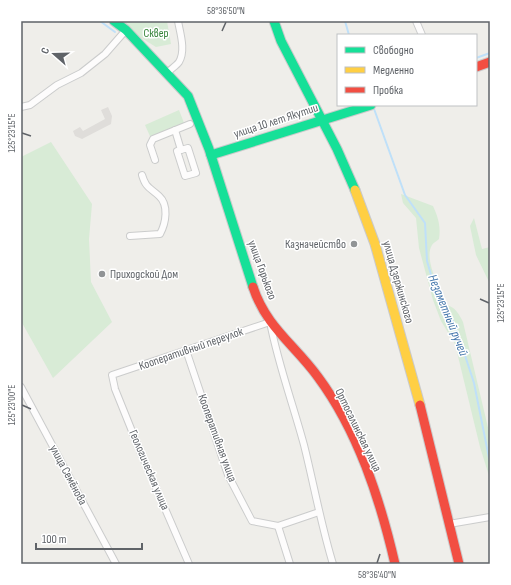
<svg xmlns="http://www.w3.org/2000/svg" width="511" height="585" font-family="'Sofia Sans Condensed',sans-serif">
<style>
.industrial{fill:#dfddda}
.green{fill:#d8ebd6}
.lines{fill:none;stroke-linecap:round;stroke-linejoin:round}
.stream{stroke:#bfe0f9;stroke-width:2}
.street-casing{stroke:#cbcccc;stroke-width:8}
.fast-casing{stroke:#cacacb;stroke-width:11}
.slow-casing{stroke:#cacacb;stroke-width:11}
.jam-casing{stroke:#cacacb;stroke-width:11}
.street{stroke:#fdfcfc;stroke-width:6}
.fast{stroke:#16e098;stroke-width:9}
.slow{stroke:#ffcf43;stroke-width:9}
.jam{stroke:#f24e42;stroke-width:9}
.ticks{fill:none;stroke:#5f6368;stroke-width:1.5}
.poi-dot{fill:#919496;stroke:#fff;stroke-width:1.5}
.labels{text-anchor:middle;dominant-baseline:central;stroke-width:3;stroke-linejoin:round;paint-order:stroke}
.park-label{font-size:12px;fill:#348238;stroke:#fff}
.street-label{font-size:12px;fill:#5f6368;stroke:#fff}
.poi-label{font-size:12px;fill:#5f6368;stroke:#fff;text-anchor:end}
.water-label{font-size:13px;font-style:italic;fill:#4174aa;stroke:#fff}
.neatline{fill:none;stroke:#5f6368;stroke-width:1.5}
.ticks-label{font-size:10px;text-anchor:middle;fill:#5f6368}
</style>
<rect width="100%" height="100%" fill="#efeeea"/>
<!-- industrial -->
<path class="industrial" d="M108,107l4,9 -1,8 -29,15 -7,-3 -2,-5 7,-4 3,4 22,-12 -4,-9z"/>
<!-- green -->
<g class="green">
<path d="M125,21h42l4,23 -15,3 -34,-21z"/>
<path d="M179,110l7,18 -33,15 -8,-18z"/>
<path d="M51,142l41,62 -3,35 2,43 21,40 -59,56 -32,-57v-164z"/>
<path d="M401,194l32,12c5,11 8,20 6,33 -2,2 -6,4 -7,6 -9,14 9,46 15,60 9,3 12,9 16,17l27,114v43l-10,-32 -25,-103 -14,-23 -8,-21 -14,-52 -3,-30 -13,-15z"/>
<path d="M474,218l8,31 8,-2v37l-14,-29 -6,-29z"/>
</g>
<g class="lines">
<!-- stream -->
<g class="stream">
<path d="M100,21l15,11"/>
<path d="M345,21l4,14"/>
<path d="M476,58l14,-5"/>
<path d="M373,106l32,89 20,28 2,38 7,24 16,29 9,23 15,46 16,80"/>
</g>
<!-- street casing -->
<g class="street-casing">
<g id="street">
<path d="M416,21l6,14"/>
<path d="M167,73c4,-4 9,-7 12,-11 7,-12 1,-29 -1,-41"/>
<path d="M21,107l9,-2 27,-20 24,-12 24,-19 21,-24"/>
<path d="M175,130l6,20"/>
<path d="M188,148l8,25 -11,3 -8,-25z"/>
<path d="M155,160l-5,-15 3,-6 37,-15"/>
<path d="M130,236l30,-2c6,-11 9,-29 -1,-38 -10,-9 -13,-8 -17,-21"/>
<path d="M186,350l42,125 24,46 26,5 41,-14"/>
<path d="M21,387l95,177"/>
<path d="M449,524l41,-7"/>
<path d="M278,526l12,38"/>
<path d="M189,564l-49,-113 -25,-62 -3,-14 158,-53c8,42 23,82 34,123 10,40 17,80 29,119"/>
</g>
</g>
<!-- fast casing -->
<g class="fast-casing">
<g id="fast">
<path d="M114,21l12,9 62,66 21,53 44,138"/>
<path d="M274,21l7,20 56,108 18,41"/>
<path d="M211,155l160,-50"/>
</g>
</g>
<!-- slow casing -->
<g class="slow-casing">
<path id="slow" d="M355,190l20,54 45,161"/>
</g>
<!-- jam casing -->
<g class="jam-casing">
<g id="jam">
<path d="M476,67l14,-5"/>
<path d="M253,287c13,40 42,58 65,90 40,54 62,122 77,187"/>
<path d="M420,405l39,159"/>
</g>
</g>
<!-- street -->
<use href="#street" class="street"/>
<!-- fast -->
<use href="#fast" class="fast"/>
<!-- slow -->
<use href="#slow" class="slow"/>
<!-- jam -->
<use href="#jam" class="jam"/>
</g>
<!-- ticks -->
<path class="ticks" d="M222,31l4,-9M22,133l9,3M480,299l9,4M22,405l9,4M377,563l3,-9"/>
<!-- markers -->
<g class="poi-dot">
<circle cx="354" cy="244" r="4"/>
<circle cx="102" cy="274" r="4"/>
</g>
<g class="labels">
<!-- park labels -->
<g class="park-label">
<text x="156" y="33">Сквер</text>
</g>
<!-- street labels -->
<g class="street-label">
<text transform="translate(276 121) rotate(-18)">улица 10 лет Якутии</text>
<text transform="translate(262 270) rotate(70)">улица Горького</text>
<text transform="translate(398 282) rotate(74)">улица Дзержинского</text>
<text transform="translate(191 349) rotate(-19)">Кооперативный переулок</text>
<text transform="translate(358 430) rotate(64)">Ортосалинская улица</text>
<text transform="translate(217 438) rotate(70)">Кооперативная улица</text>
<text transform="translate(149 470) rotate(67)">Геологическая улица</text>
<text transform="translate(68 475) rotate(62)">улица Семёнова</text>
</g>
<!-- poi labels -->
<g class="poi-label">
<text x="346" y="244">Казначейство</text>
<text x="110" y="274" text-anchor="start">Приходской Дом</text>
</g>
<!-- water labels -->
<g class="water-label">
<text transform="translate(448 315) rotate(68)">Незаметный ручей</text>
</g>
</g>
<!-- border -->
<rect width="511" height="585" fill="none" stroke="#ffffff" stroke-width="44"/>
<!-- legend -->
<rect x="337" y="34" width="140" height="72" fill="#ffffff" stroke="#bfc1c3"/>
<rect x="345" y="47" width="20" height="6" fill="#16e098" stroke="#bfc1c3"/>
<text x="373" y="54" font-size="12" fill="#5f6368">Свободно</text>
<rect x="345" y="67" width="20" height="6" fill="#ffcf43" stroke="#bfc1c3"/>
<text x="373" y="74" font-size="12" fill="#5f6368">Медленно</text>
<rect x="345" y="87" width="20" height="6" fill="#f24e42" stroke="#bfc1c3"/>
<text x="373" y="94" font-size="12" fill="#5f6368">Пробка</text>
<!-- north arrow -->
<g transform="translate(54 54) rotate(290)" stroke="#ffffff" stroke-width="3" paint-order="stroke">
<path d="M0-3L7 15L0 10L-7 15Z" fill="#5f6368"/>
<text y="-6" font-size="11" font-weight="bold" text-anchor="middle" fill="#5f6368">С</text>
</g>
<!-- scale -->
<path d="M36 543v6h106v-6" fill="none" stroke="#5f6368" stroke-width="2"/>
<text x="42" y="543" font-size="12" fill="#5f6368" stroke="#ffffff" stroke-width="3" paint-order="stroke">100 m</text>
<rect x="22" y="22" width="467" height="541" class="neatline"/>
<g class="ticks-label">
<text x="226" y="14">58°36'50"N</text>
<text transform="translate(11 133) rotate(-90)" y="4">125°23'15"E</text>
<text transform="translate(500 303) rotate(-90)" y="4">125°23'15"E</text>
<text transform="translate(11 405) rotate(-90)" y="4">125°23'00"E</text>
<text x="377" y="578">58°36'40"N</text>
</g>
</svg>
